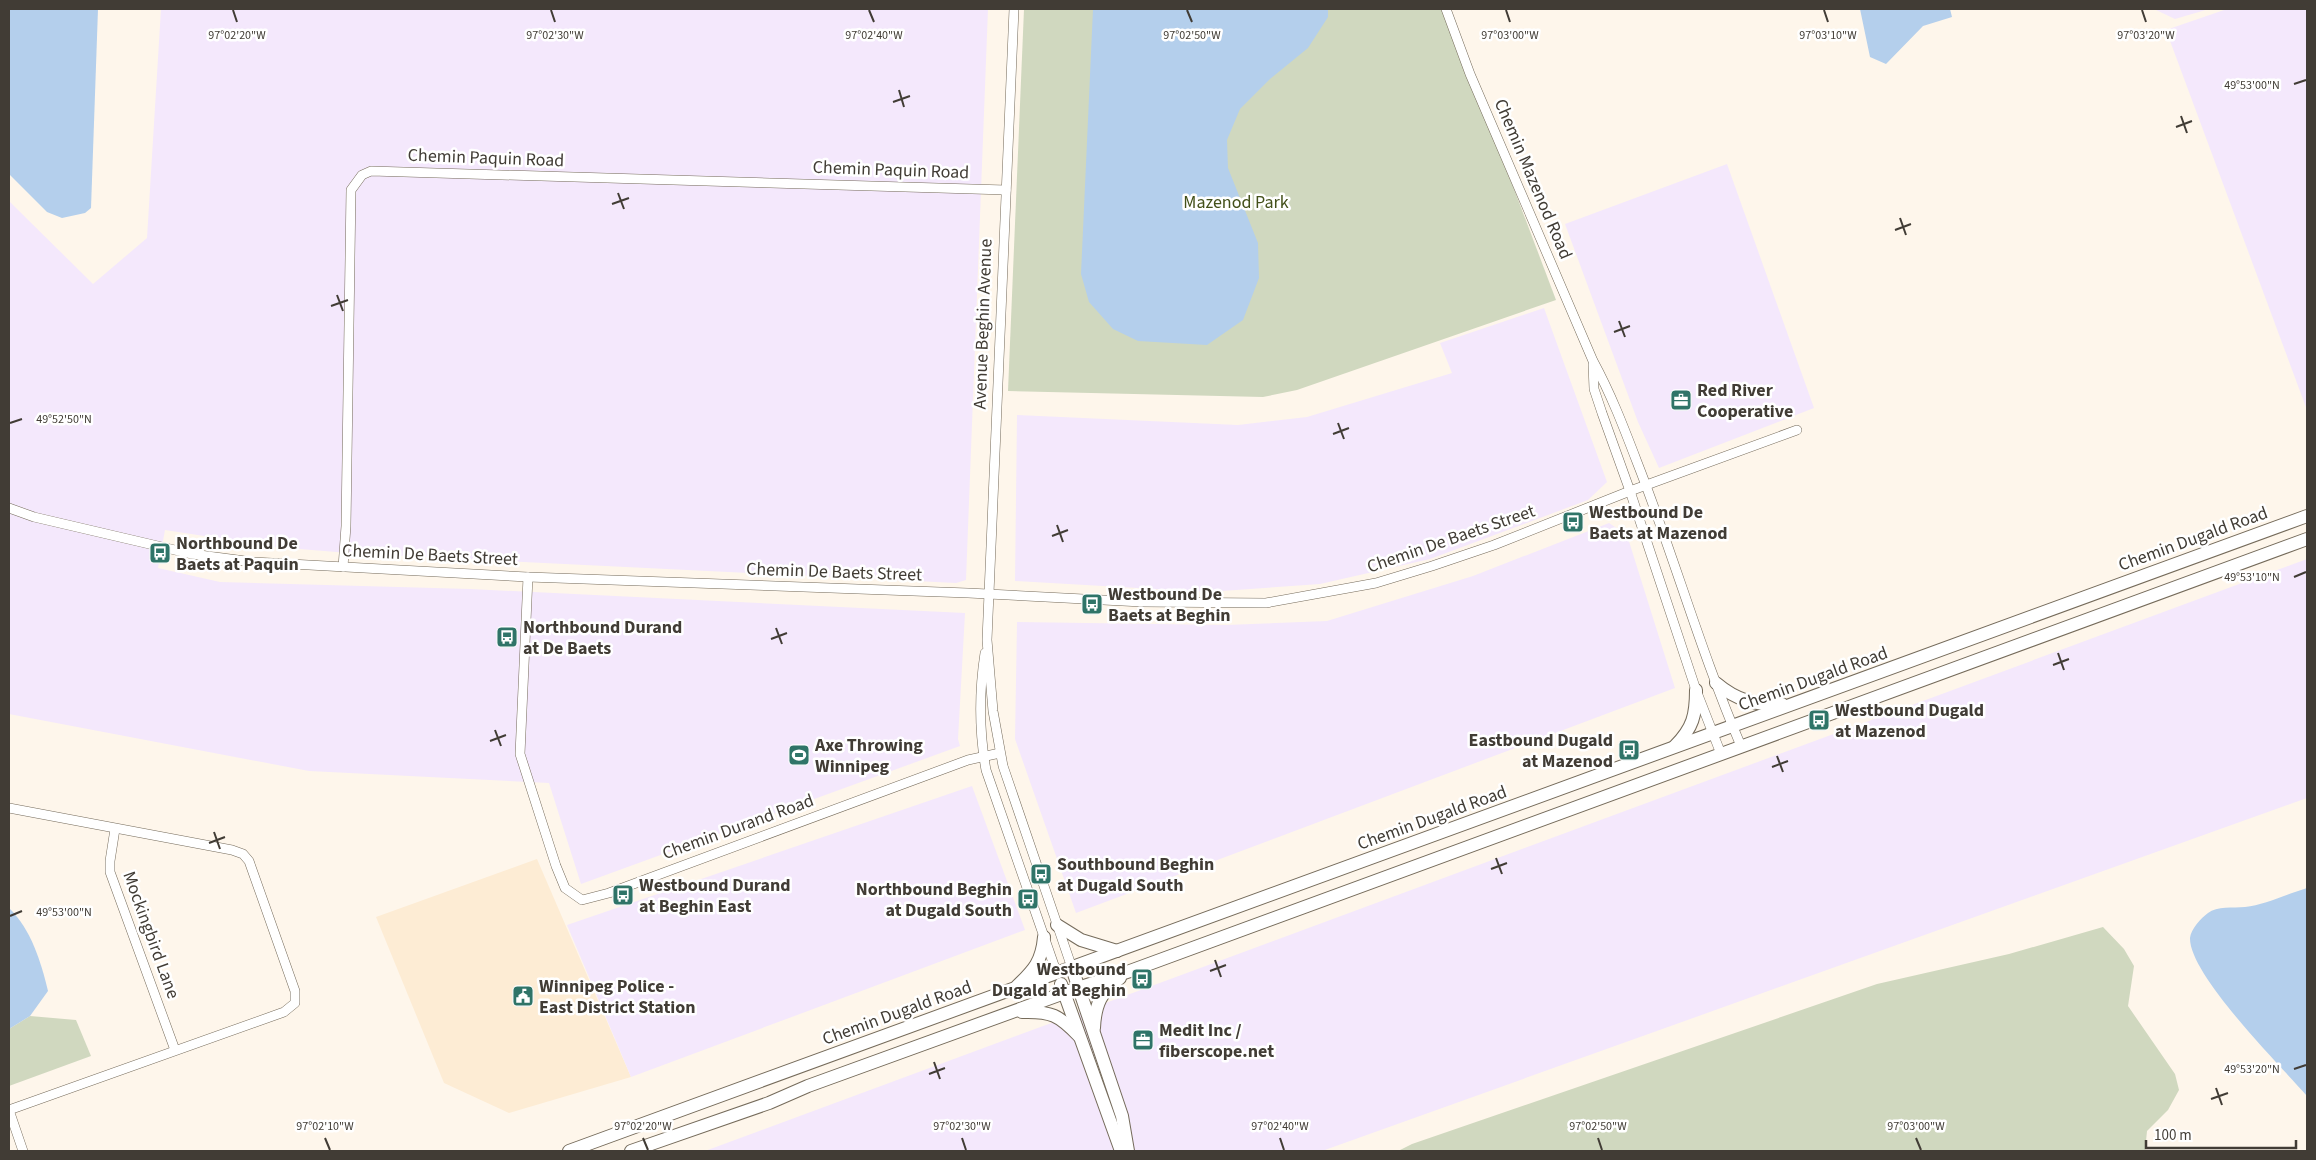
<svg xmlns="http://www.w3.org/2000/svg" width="2316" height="1160" font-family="'Source Sans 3',sans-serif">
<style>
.built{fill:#fdecd4}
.industrial{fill:#f4e8fc}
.green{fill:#d0d8bf}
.water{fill:#b4cfec}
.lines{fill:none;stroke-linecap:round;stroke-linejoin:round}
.street-casing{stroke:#756b5b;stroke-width:10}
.secondary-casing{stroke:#756b5b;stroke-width:14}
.street{stroke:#fff;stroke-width:9}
.secondary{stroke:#fff;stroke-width:12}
.ticks{fill:none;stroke:#413c35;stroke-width:2}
.labels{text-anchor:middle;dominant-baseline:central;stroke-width:5;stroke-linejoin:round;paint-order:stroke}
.street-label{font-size:18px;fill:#413c35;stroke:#fff}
.park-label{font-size:18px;fill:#43501a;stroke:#fff}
.poi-label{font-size:18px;font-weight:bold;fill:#413c35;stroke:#fff;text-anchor:start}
.ticks-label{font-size:12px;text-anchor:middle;fill:#413c35;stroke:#fff;stroke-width:5;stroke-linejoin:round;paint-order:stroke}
</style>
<rect width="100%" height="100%" fill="#fef6eb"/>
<!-- built -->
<path class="built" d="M537,859l94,218 -122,36 -65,-30 -68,-166z"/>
<!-- industrial -->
<g class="industrial">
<path d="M161,9h827l-22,571 -10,3 -595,-29 -86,-7 -110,-17 -7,38 62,14 250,7 495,24 -7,126 2,7 -379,138 -32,-101 -240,-12 -300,-57v-513l84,83 54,-46z"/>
<path d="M2154,9h55l-34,10z"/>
<path d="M2227,9h80v401l-141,-380z"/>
<path d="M1727,164l87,244 -155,60 -21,-46 -73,-198z"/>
<path d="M1544,308l63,174 -19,18 -158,59 -110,25 -113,8 -192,-11 2,-166 221,10 69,-8 145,-44 -12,-30z"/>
<path d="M1609,523l18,12 48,153 -599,225 -61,-174 2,-117 209,3 101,-4 146,-45z"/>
<path d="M2307,559v239l-985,353h-617z"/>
<path d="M972,786l53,144 -394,147 -64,-152z"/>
</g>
<!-- green -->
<g class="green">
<path d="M1024,9h422l110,291 -259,90 -34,7 -255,-6z"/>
<path d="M2103,927l21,22 10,17 -6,40 47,68 4,16 -11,20 -21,21 -2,20h-747l14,-7 465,-160 132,-30z"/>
<path d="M30,1016l46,4 15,36 -82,30v-57z"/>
</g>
<!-- water -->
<g class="water">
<path d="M9,9h89l-7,199 -6,5 -23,5 -15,-6 -38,-38z"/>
<path d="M1093,9h235v8l-20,31 -38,31 -30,30 -13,31 1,28 30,75 1,35 -16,42 -36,25 -69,-4 -25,-12 -24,-27 -8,-28z"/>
<path d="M1860,9h90l2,8 -29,9 -37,38 -16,-7z"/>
<path d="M2307,888v208c-26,-30 -118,-121 -117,-158 1,-9 11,-20 18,-25 9,-7 25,-5 37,-6 20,-2 42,-13 62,-19z"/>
<path d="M9,908c22,21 32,54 39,83l-18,25 -21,13z"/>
</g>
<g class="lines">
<!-- street casing -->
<g class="street-casing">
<g id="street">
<path d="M1014,9l-27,631 6,71 10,55 69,202"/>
<path d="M1446,9l24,65 123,287c18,33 31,67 44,101 37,94 64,191 104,284"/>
<path d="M1593,364l1,25 8,24 28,78 66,199 25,64"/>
<path d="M9,508l25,9 158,37 61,8 275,15 440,16 174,9 124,1 110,-20 56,-17 62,-21 136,-54 167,-61"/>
<path d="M343,567l3,-41 5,-336 11,-15 9,-4 635,19"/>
<path d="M528,577l-8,177 36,112 9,22 17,12 27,-7 359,-133 32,-7"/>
<path d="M985,653c-6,39 -6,78 1,117l71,204"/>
<path d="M9,808l223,42 11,4 6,7 46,130v12l-11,9 -275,98"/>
<path d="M115,829l-5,32v11l65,178"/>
<path d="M9,1110l14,41"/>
</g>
</g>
<!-- secondary casing -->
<g class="secondary-casing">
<g id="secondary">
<path d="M1716,683c20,17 40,23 66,21"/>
<path d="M1675,746c18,-18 21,-31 21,-56"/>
<path d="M1057,925l24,15 36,11"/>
<path d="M1072,968l50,148 6,35"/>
<path d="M1061,984l60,167"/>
<path d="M1017,986c17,-16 25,-25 27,-49"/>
<path d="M1022,1012c29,-1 37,3 57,24"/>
<path d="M1094,1028c1,-23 7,-37 26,-50"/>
<path d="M569,1151l1738,-635"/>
<path d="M631,1151l138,-48 39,-17 270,-98 52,-17 1177,-432"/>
</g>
</g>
<!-- street -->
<use href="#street" class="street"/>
<!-- secondary -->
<use href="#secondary" class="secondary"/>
</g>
<!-- ticks -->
<path class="ticks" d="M233,10l4,12M551,10l4,12M869,10l5,12M1187,10l5,12M1506,10l4,12M1824,10l4,12M2142,10l4,12M2294,84l12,-4M899,90l5,17M893,102l17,-6M2181,116l6,17M2176,127l16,-6M618,193l6,16M612,204l17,-6M1900,218l6,17M1895,230l16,-6M337,295l6,16M331,306l17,-6M1619,321l6,16M1614,332l16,-6M10,423l12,-4M1338,423l6,16M1333,434l16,-6M1057,525l6,17M1052,536l16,-6M2294,577l12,-5M776,628l6,16M771,639l16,-6M2058,653l6,17M2053,665l16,-6M495,730l6,16M490,741l16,-6M1777,756l6,16M1772,767l16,-6M214,832l6,17M209,843l16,-6M1496,858l6,16M1491,869l16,-6M10,916l12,-5M1215,960l6,17M1210,971l16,-6M934,1062l6,17M2294,1069l12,-4M929,1074l16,-6M2216,1088l6,17M2211,1099l17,-6M325,1138l5,12M643,1138l5,12M962,1138l4,12M1280,1138l4,12M1598,1138l4,12M1916,1138l5,12"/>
<!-- icons -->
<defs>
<g id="office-square" transform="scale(1.125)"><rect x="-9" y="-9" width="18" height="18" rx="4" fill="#2f7468" stroke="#fff"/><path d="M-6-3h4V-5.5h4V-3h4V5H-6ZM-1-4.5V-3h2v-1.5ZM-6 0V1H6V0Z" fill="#fff"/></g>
<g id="bus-square" transform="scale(1.125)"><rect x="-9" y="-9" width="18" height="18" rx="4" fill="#2f7468" stroke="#fff"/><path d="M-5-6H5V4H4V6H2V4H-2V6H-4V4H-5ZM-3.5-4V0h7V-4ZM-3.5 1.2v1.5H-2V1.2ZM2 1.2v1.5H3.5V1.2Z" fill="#fff"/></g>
<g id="stadium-square" transform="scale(1.125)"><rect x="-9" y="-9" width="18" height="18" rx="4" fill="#2f7468" stroke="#fff"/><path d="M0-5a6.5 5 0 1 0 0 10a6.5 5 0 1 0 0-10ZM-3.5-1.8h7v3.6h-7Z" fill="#fff"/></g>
<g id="civic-square" transform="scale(1.125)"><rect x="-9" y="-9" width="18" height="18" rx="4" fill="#2f7468" stroke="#fff"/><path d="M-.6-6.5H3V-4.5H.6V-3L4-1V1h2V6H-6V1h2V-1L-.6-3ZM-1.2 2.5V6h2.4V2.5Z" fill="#fff"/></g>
</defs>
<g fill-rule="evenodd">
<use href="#office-square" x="1681" y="400"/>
<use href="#bus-square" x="1573" y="522"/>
<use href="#bus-square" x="160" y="553"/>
<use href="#bus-square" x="1092" y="604"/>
<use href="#bus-square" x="507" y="637"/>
<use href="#bus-square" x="1819" y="720"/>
<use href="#bus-square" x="1629" y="750"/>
<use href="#stadium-square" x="799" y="755"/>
<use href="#bus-square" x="1041" y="874"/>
<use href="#bus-square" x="623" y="895"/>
<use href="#bus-square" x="1028" y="899"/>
<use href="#bus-square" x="1142" y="979"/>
<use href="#civic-square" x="523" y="996"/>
<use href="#office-square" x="1143" y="1040"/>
</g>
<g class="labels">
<!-- street labels -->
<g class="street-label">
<text transform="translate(486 158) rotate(2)">Chemin Paquin Road</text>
<text transform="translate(891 170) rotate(2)">Chemin Paquin Road</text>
<text transform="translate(1533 179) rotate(67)">Chemin Mazenod Road</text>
<text transform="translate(983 324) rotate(-88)">Avenue Beghin Avenue</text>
<text transform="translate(1451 539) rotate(-19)">Chemin De Baets Street</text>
<text transform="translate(2193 539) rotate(-20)">Chemin Dugald Road</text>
<text transform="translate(430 555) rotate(3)">Chemin De Baets Street</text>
<text transform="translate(834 572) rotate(2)">Chemin De Baets Street</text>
<text transform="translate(1813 679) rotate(-20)">Chemin Dugald Road</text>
<text transform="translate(1432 818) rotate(-20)">Chemin Dugald Road</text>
<text transform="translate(738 827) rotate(-20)">Chemin Durand Road</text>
<text transform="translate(151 935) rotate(70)">Mockingbird Lane</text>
<text transform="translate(897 1013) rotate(-20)">Chemin Dugald Road</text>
</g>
<!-- park labels -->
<g class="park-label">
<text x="1236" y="202">Mazenod Park</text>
</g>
<!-- poi labels -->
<g class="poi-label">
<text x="1697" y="390">Red River<tspan x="1697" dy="21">Cooperative</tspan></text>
<text x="1589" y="512">Westbound De<tspan x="1589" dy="21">Baets at Mazenod</tspan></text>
<text x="176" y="543">Northbound De<tspan x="176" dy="21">Baets at Paquin</tspan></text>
<text x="1108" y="594">Westbound De<tspan x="1108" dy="21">Baets at Beghin</tspan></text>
<text x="523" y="627">Northbound Durand<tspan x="523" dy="21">at De Baets</tspan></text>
<text x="1835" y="710">Westbound Dugald<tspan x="1835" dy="21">at Mazenod</tspan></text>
<text x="1613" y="740" text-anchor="end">Eastbound Dugald<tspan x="1613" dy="21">at Mazenod</tspan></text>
<text x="815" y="745">Axe Throwing<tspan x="815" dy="21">Winnipeg</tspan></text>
<text x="1057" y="864">Southbound Beghin<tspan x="1057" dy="21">at Dugald South</tspan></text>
<text x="639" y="885">Westbound Durand<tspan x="639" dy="21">at Beghin East</tspan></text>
<text x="1012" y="889" text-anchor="end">Northbound Beghin<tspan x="1012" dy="21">at Dugald South</tspan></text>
<text x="1126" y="969" text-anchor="end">Westbound<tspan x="1126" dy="21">Dugald at Beghin</tspan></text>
<text x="539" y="986">Winnipeg Police -<tspan x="539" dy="21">East District Station</tspan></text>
<text x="1159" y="1030">Medit Inc /<tspan x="1159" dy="21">fiberscope.net</tspan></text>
</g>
</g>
<g class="ticks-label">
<text x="237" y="39">97°02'20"W</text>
<text x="555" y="39">97°02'30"W</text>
<text x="874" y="39">97°02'40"W</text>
<text x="1192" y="39">97°02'50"W</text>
<text x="1510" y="39">97°03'00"W</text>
<text x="1828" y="39">97°03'10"W</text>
<text x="2146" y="39">97°03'20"W</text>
<text x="2252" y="89">49°53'00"N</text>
<text x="64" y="423">49°52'50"N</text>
<text x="2252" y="581">49°53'10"N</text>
<text x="64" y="916">49°53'00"N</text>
<text x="2252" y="1073">49°53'20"N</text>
<text x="325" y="1130">97°02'10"W</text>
<text x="643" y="1130">97°02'20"W</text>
<text x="962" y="1130">97°02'30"W</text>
<text x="1280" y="1130">97°02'40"W</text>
<text x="1598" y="1130">97°02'50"W</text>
<text x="1916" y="1130">97°03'00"W</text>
</g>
<!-- border -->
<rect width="2316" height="1160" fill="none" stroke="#413c35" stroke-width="20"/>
<!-- scale -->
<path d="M2146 1140v8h150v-8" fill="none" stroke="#413c35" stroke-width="2.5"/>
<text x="2154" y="1140" font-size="15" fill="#413c35" stroke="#ffffff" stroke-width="4" paint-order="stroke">100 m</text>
</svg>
